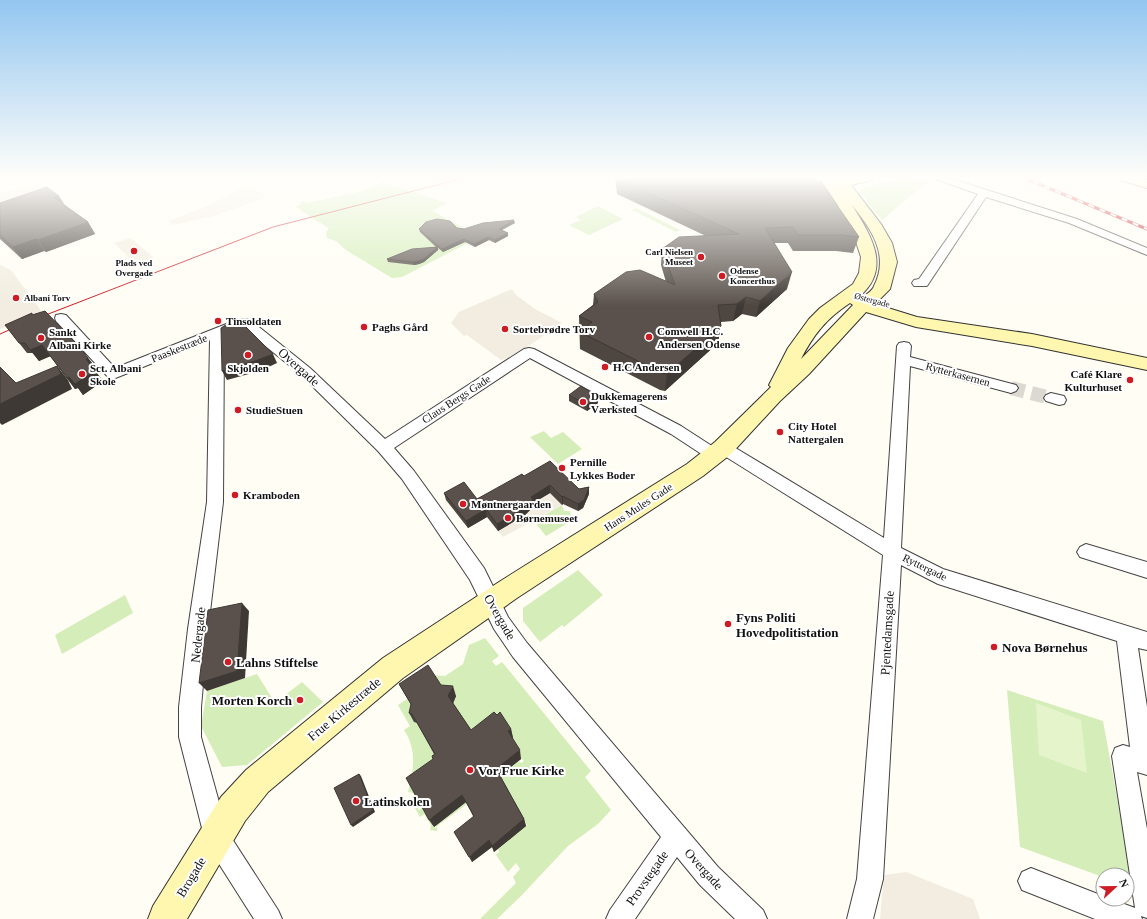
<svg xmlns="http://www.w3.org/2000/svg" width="1147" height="919" font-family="Georgia,serif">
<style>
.green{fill:#d5eeb9}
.pitch{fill:#e6f4cc}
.plaza{fill:#f2ede0}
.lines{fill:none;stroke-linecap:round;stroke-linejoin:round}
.street-tunnel{stroke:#dbd9d2;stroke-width:14;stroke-dasharray:14 7;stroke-linecap:butt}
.street-casing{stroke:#434343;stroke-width:2}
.secondary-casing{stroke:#323232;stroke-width:2}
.street{fill:#fff;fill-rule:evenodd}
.secondary{fill:#fff6af;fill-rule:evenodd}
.tram{stroke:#ce1b24;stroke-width:1}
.rail-casing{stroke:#ce1b24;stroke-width:3}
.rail{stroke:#fff;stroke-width:2;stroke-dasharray:6;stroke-linecap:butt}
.wall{fill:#4d4641}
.shaded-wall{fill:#3f3935}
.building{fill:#5a514c;stroke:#3f3935}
.poi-dot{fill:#ce1b24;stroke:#fff;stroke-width:1.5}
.labels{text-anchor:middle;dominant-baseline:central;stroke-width:4;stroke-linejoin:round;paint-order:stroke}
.far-poi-label{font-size:9px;font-weight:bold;fill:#101010;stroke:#fff;text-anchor:start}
.far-street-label{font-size:9px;fill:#101010;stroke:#fff}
.poi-label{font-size:11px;font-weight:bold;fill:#101010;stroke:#fff;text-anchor:start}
.street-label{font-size:11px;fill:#101010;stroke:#fff}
.near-street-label{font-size:13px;fill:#101010;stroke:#fff}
.near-poi-label{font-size:13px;font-weight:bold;fill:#101010;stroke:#fff;text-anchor:start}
</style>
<rect width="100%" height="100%" fill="#fffdf4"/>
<!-- green -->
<g class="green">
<path d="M907,177h14l8,3 -47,40 -22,-28 6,-5z"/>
<path d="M383,182l64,21 -15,8 38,20 2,10 -70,36 -10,1 -46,-28 -10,-9 -9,-3 -1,-6 3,-4 -17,-10 -17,-12 6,-1 -2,-2 4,-2 3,2 53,-11z"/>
<path d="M598,206l25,13 -34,16 -20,-10 12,-5 -5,-3z"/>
<path d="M636,208l44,22 -4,2 -44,-22z"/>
<path d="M544,431l7,7 12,-6 19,17 -24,15 -28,-27z"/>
<path d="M562,505l2,6h6l1,6h7l-32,19 -12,-15z"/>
<path d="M578,570l25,25 -39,32 -2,-2 -22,17 -17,-21v-13z"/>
<path d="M125,595l8,18 -71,41 -7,-19z"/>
<path d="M485,638l14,18 -7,5 4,5 6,-4 89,109 -6,6 26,33 -13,14 -30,22 -47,50 -24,23h-17l36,-36 -3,-6 7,-8 -4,-6 -8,9 -12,-17 3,-3 -1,-3 29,-24 -30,-47 21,-17 4,2 2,-3 -3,-1 -11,-19 3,-3 -2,-3 -37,5 -23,-34 -2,-10 -17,-20 13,1 18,-12 6,-19z"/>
<path d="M257,674l18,29 27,-21 21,20 -76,63 -25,2 -21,-41 6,-35z"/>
<path d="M1007,690l96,31 31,168 -7,-3v-11h-24v2l-83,-30z"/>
<path d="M407,699l12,20 -5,3 3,1 22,40 -27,22 -1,3h2l8,15 -4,4 2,3 4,-3 10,18v2l3,1v-3l29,-23 2,2 -30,22v5l-7,-1 1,-5 -7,-11 -4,3 -5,-9 3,-4 -5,-11 -5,-1c6,-21 9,-43 -4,-62l6,-4 -12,-21z"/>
</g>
<!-- pitch -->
<path class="pitch" d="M1036,703l45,17 6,53 -48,-18z"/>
<!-- plaza -->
<g class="plaza">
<path d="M41,182l13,16 -54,19v-23z"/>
<path d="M247,184l1,3 17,7v4l-51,18 -42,9 -3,-4 43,-17z"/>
<path d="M131,238l23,20 -17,7 -23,-22z"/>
<path d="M0,265l11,5 31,42 -42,17z"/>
<path d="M512,289l4,6 19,14 27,14 -48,33 -13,4 -34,-25 -3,1 -13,-13 8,-11z"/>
<path d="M550,493l12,12 -59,32 -5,-6 27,-16 8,-8 -4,-8 9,1z"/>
<path d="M906,872l67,27 7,20h-100l4,-44z"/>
</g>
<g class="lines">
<!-- street-tunnel -->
<path class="street-tunnel" d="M1011,388l40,10"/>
<!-- street casing -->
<g class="street-casing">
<g id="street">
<path d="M930,177h16l131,42 70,29v7l-78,-32 -83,-26 -59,89h-13l-2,-3 2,-3 5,-1 59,-85z"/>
<path d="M61,314l5,1 49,53 124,-49h10l61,49 75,71 139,-90 5,-1 5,1 147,77 34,22 2,-4 6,-2 6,2 155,94 13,-192 2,-3 5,-1 5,1 2,3 -1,11 106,28 2,3 -2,3 -5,2 -101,-27 -9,182 42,21 204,63v18l-9,-2 9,59v68l-10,-3 10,57v89l-6,-2 1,3h-47l-73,-29 -4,-9 4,-9 9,-4 72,28v3h8l24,9 -23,-152 3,-8 8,-3 7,2 -13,-106 -179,-57 -37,-19 -18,314 -10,40h-26l10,-40 26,-324 -160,-100 -2,4 -6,2 -6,-2 -38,-25 -141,-76 -136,90 20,23 70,97 24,49 19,26 191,224 45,43 4,9h-32l-35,-34 -23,-28 -42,62h-29l4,-9 51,-73 -148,-180 -19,-28 -24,-49 -68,-101 -24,-28 -78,-77 -58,-47 -18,8 -1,167 -15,127 -7,78v30l26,94 51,79 4,9h-28l-47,-74 -3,-9 -25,-99v-30l9,-78 19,-127 3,-162 -97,39 -5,-2 -52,-56 -1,-3 1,-3z"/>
<path d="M1051,393l13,3 2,4 -2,4 -5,1 -13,-4 -2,-3 2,-3z"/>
<path d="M1086,544l61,18v16l-67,-21 -3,-5 3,-5z"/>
</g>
</g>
<!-- secondary casing -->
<g class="secondary-casing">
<g id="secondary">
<path d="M819,177h54l-1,3 -21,5 30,39 11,19 5,19 -7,27 -15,15 42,13 115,17 115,24v12l-115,-24 -116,-19 -50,-15 -57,62 -29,27 -49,53 -28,22 -186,122 -114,80 -135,114 -23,29 -58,98h-39l5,-13 68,-109 25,-27 137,-112 116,-76 188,-118 28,-22 56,-55 -2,-2 19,-37 21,-29 11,-11 33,-24 6,-11 2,-16 -7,-21 -17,-32zM852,205c19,24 38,50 22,81 -1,4 -7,8 -11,11l-2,-2c31,-28 9,-61 -9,-90zM850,303l3,2 -52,54c13,-25 25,-40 49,-56z"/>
<path d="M1119,177h21l7,3v8l-27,-8z"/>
</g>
</g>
<!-- street -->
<use href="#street" class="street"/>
<!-- secondary -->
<use href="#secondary" class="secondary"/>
<!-- tram -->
<g class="tram">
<path d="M38,318l235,-91 195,-50"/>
<path d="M0,334l18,-8"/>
</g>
<!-- rail casing -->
<g class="rail-casing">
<path id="rail" d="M1022,177l125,52"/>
</g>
<!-- rail -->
<use href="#rail" class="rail"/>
</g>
<!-- wall -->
<g class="wall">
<path d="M615,177h198l46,60 -6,16 -17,-2h-43l-5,-8h-14l13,46 -31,28 -14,-3 -9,7 -12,1 -3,21 -53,48 -5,-1 -80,-41 -1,-33 14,-11 1,-11 72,-12 -5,-17 1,-16 44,-13 -89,-42z"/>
<path d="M0,203l65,3 23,16 7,12 -49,18 -2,-1 -22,8 -22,-20z"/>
<path d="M515,223l-13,7 6,6 -13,7 -6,-3 -14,7 -10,-5 -22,10 -5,-4v2l-14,12 -5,2 -5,1 -26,-3 -1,-3 49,-12 -16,-15 -1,-3 38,-1 7,1z"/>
<path d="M33,315l55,43 8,10 -2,1 9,12 -20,14 -5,-7 -3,1 -25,-33 -11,5 -6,-8h-6l-22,-28z"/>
<path d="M569,395l29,2v6l-11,8 -18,-10z"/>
<path d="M524,476l55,13 10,-2v7l-6,14 -5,3 -15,-7 -1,1 -12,-12 -17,10v4l-8,8 -27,16 -11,-14 -19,11 -22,-28 -2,-7 33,6z"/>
<path d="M399,684l42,1 15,11 -3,7 18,27 26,-15 14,14 2,9h-1l9,21 -21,16 24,44 2,7 -32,26 -2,-5 -20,15 1,-46 -7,-14 -32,25 -1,-68 1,-5 -17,-31 -3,-1 -5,-9 2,-8z"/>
</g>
<!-- shaded-wall -->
<g class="shaded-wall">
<path d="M59,196l7,11 -13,-10z"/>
<path d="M514,220l1,3 -16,8v-2z"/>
<path d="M88,222l7,12 -49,18 -8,-12z"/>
<path d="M508,233v3l-13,7v-3z"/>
<path d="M488,237l1,3 -14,7 -1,-3z"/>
<path d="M36,239l8,12 -22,8 -9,-12z"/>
<path d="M464,239l1,3 -22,10 -1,-3z"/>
<path d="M438,247v3l-14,12 -5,2 -5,1 -1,-3z"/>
<path d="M792,272l-5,17 -31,28 4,-16z"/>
<path d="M746,297l-4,17 -9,7 4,-17z"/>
<path d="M721,326l-3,17 -53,48 2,-17z"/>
<path d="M42,345l9,11 -12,5 -9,-11z"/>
<path d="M273,354l4,9 -17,8 -33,9 -5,-9z"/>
<path d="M88,358l8,10 -3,2 -7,-11z"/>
<path d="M57,366l11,14 4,9 -70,36 -2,-2v-19z"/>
<path d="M95,371l8,10 -20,14 -5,-7 -3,1 -8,-11z"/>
<path d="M598,397v6l-11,8v-6z"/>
<path d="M550,485v8l-17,10v4l-8,8 -27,16 -1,-7 34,-27z"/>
<path d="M589,487v7l-6,14 -5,3v-7z"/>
<path d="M563,496v8l-1,1v-8z"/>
<path d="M486,509l1,8 -19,11 -2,-7z"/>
<path d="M242,603l7,8 -4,67 -38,13 -8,-8z"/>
<path d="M453,686l3,10 -4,10 -4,-10z"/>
<path d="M511,729l2,9 -3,2 -2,-9z"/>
<path d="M520,750l1,9 -23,18 -2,-8z"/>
<path d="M359,774l2,2 14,36 -22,15 -2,-2z"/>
<path d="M462,795l4,7 -32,25 -5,-7z"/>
<path d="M524,819l2,7 -32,26 -2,-6z"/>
<path d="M489,840l3,7 -20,15 -3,-5z"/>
</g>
<!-- building -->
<g class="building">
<path d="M617,177h196l5,5h3l38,55 -18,-2h-43l-5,-8 -28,1 27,44 -32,29 -14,-4 -9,7 -19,1 3,21 -54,48 -5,-1 -82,-41 12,-10 -13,-6 19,-14 -4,-8 32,-22 14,-2 35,15 -13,-36 17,-12 60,-3 -122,-55z"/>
<path d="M47,187l12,9 -6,1 35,25 -50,18 -2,-1 -23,8 -13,-12v-32z"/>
<path d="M437,219l13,2 7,7 7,1 19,-6 31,-3 -15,9 9,4 -13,7 -7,-3 -14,7 -10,-5 -22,10 -23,-20 7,-7z"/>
<path d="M438,247l-14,12 -5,2 -6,1 -26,-3 25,-10z"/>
<path d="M45,311l32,33 11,14 -2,1 9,12 -20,13 -6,-7 -2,1 -25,-33 -12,5 -5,-7h-6l-14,-18 27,-12v2z"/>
<path d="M241,322l32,32 -18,7 -33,10 -1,-43 6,-4z"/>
<path d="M57,366l4,8 -61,30v-37l16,16z"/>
<path d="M581,386l17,11 -11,8 -18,-10z"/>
<path d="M550,461l29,28 10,-2 -5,13 -6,4 -15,-8 -1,1 -12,-12 -19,12 2,3 -9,8 -27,16 -11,-15 -20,12 -22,-28 20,-11 13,17 45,-25 2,2z"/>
<path d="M242,603l-5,68 -38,12 9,-73z"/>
<path d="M428,665l13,20 12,1 -5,10 23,34 23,-18 3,3 3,-3 11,17 -3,2 12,19 -24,19 28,50 -32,27 -3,-6 -20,17 -15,-25 20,-16 -12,-21 -33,25 -23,-42 27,-19 -1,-3 3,-2 -23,-40 -3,-1 2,-9 -12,-20z"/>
<path d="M359,774l14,36 -22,15 -17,-37z"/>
</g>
<!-- sky -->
<linearGradient id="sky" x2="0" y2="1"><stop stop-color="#93c6f0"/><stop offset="0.58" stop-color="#fffefa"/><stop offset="1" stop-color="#fffefa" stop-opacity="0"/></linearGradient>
<rect width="1147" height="306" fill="url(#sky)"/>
<!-- markers -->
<g class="poi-dot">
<circle cx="134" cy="251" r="4"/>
<circle cx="701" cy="257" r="4"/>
<circle cx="722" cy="276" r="4"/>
<circle cx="16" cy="298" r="4"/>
<circle cx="218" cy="321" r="4"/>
<circle cx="364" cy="327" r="4"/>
<circle cx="505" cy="329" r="4"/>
<circle cx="649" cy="337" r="4"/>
<circle cx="41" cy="338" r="4"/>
<circle cx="248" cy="355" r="4"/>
<circle cx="605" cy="367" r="4"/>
<circle cx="82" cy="374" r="4"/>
<circle cx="1130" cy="380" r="4"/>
<circle cx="583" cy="402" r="4"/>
<circle cx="238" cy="410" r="4"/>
<circle cx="780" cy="432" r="4"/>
<circle cx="562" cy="468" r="4"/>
<circle cx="235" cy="495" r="4"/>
<circle cx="463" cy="504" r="4"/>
<circle cx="508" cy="518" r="4"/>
<circle cx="728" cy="624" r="4"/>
<circle cx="994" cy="647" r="4"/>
<circle cx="228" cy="662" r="4"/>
<circle cx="300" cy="700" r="4"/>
<circle cx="470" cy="770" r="4"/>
<circle cx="356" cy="801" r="4"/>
</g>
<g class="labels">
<!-- far-poi labels -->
<g class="far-poi-label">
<text x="693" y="252" text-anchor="end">Carl Nielsen<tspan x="693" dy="10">Museet</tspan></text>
<text x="134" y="263" text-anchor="middle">Plads ved<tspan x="134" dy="10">Overgade</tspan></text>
<text x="730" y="271">Odense<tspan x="730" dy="10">Koncerthus</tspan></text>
<text x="24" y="298">Albani Torv</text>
</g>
<!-- far-street labels -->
<g class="far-street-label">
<text transform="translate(872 300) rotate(15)">Østergade</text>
</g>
<!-- poi labels -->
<g class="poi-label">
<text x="226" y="321">Tinsoldaten</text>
<text x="372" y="327">Paghs Gård</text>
<text x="513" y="329">Sortebrødre Torv</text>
<text x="657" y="331">Comwell H.C.<tspan x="657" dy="13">Andersen Odense</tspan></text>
<text x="49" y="332">Sankt<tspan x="49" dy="13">Albani Kirke</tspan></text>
<text x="613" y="367">H.C Andersen</text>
<text x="90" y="368">Sct. Albani<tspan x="90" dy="13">Skole</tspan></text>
<text x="248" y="368" text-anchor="middle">Skjolden</text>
<text x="1122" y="374" text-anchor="end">Café Klare<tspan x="1122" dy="13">Kulturhuset</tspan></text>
<text x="591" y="396">Dukkemagerens<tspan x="591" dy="13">Værksted</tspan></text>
<text x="246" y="410">StudieStuen</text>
<text x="788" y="426">City Hotel<tspan x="788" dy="13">Nattergalen</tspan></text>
<text x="570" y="462">Pernille<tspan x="570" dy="13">Lykkes Boder</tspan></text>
<text x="243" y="495">Kramboden</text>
<text x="471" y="504">Møntnergaarden</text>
<text x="516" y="518">Børnemuseet</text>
</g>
<!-- street labels -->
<g class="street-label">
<text transform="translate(179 348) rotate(-22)">Paaskestræde</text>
<text transform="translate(958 374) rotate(15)">Rytterkasernen</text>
<text transform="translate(456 399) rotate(-33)">Claus Bergs Gade</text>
<text transform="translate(638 507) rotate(-33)">Hans Mules Gade</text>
<text transform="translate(925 567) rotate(26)">Ryttergade</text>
</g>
<!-- near-street labels -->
<g class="near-street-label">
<text transform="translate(299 367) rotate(42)">Overgade</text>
<text transform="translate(500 617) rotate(60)">Overgade</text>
<text transform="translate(887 633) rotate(-87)">Pjentedamsgade</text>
<text transform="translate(198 635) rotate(-84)">Nedergade</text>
<text transform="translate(344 709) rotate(-40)">Frue Kirkestræde</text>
<text transform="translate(704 869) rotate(48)">Overgade</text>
<text transform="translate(191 877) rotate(-59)">Brogade</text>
<text transform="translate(647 878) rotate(-55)">Provstegade</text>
</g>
<!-- near-poi labels -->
<g class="near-poi-label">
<text x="736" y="617">Fyns Politi<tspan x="736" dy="15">Hovedpolitistation</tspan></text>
<text x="1002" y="647">Nova Børnehus</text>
<text x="236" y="662">Lahns Stiftelse</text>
<text x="292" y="700" text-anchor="end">Morten Korch</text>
<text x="478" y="770">Vor Frue Kirke</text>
<text x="364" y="801">Latinskolen</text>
</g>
</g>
<!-- north arrow -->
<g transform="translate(1115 887) rotate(68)"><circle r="19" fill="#ffffff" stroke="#9f9f9f"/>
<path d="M0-3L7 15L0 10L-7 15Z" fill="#ce1b24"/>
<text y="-6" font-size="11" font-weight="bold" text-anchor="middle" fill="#101010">N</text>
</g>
</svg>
